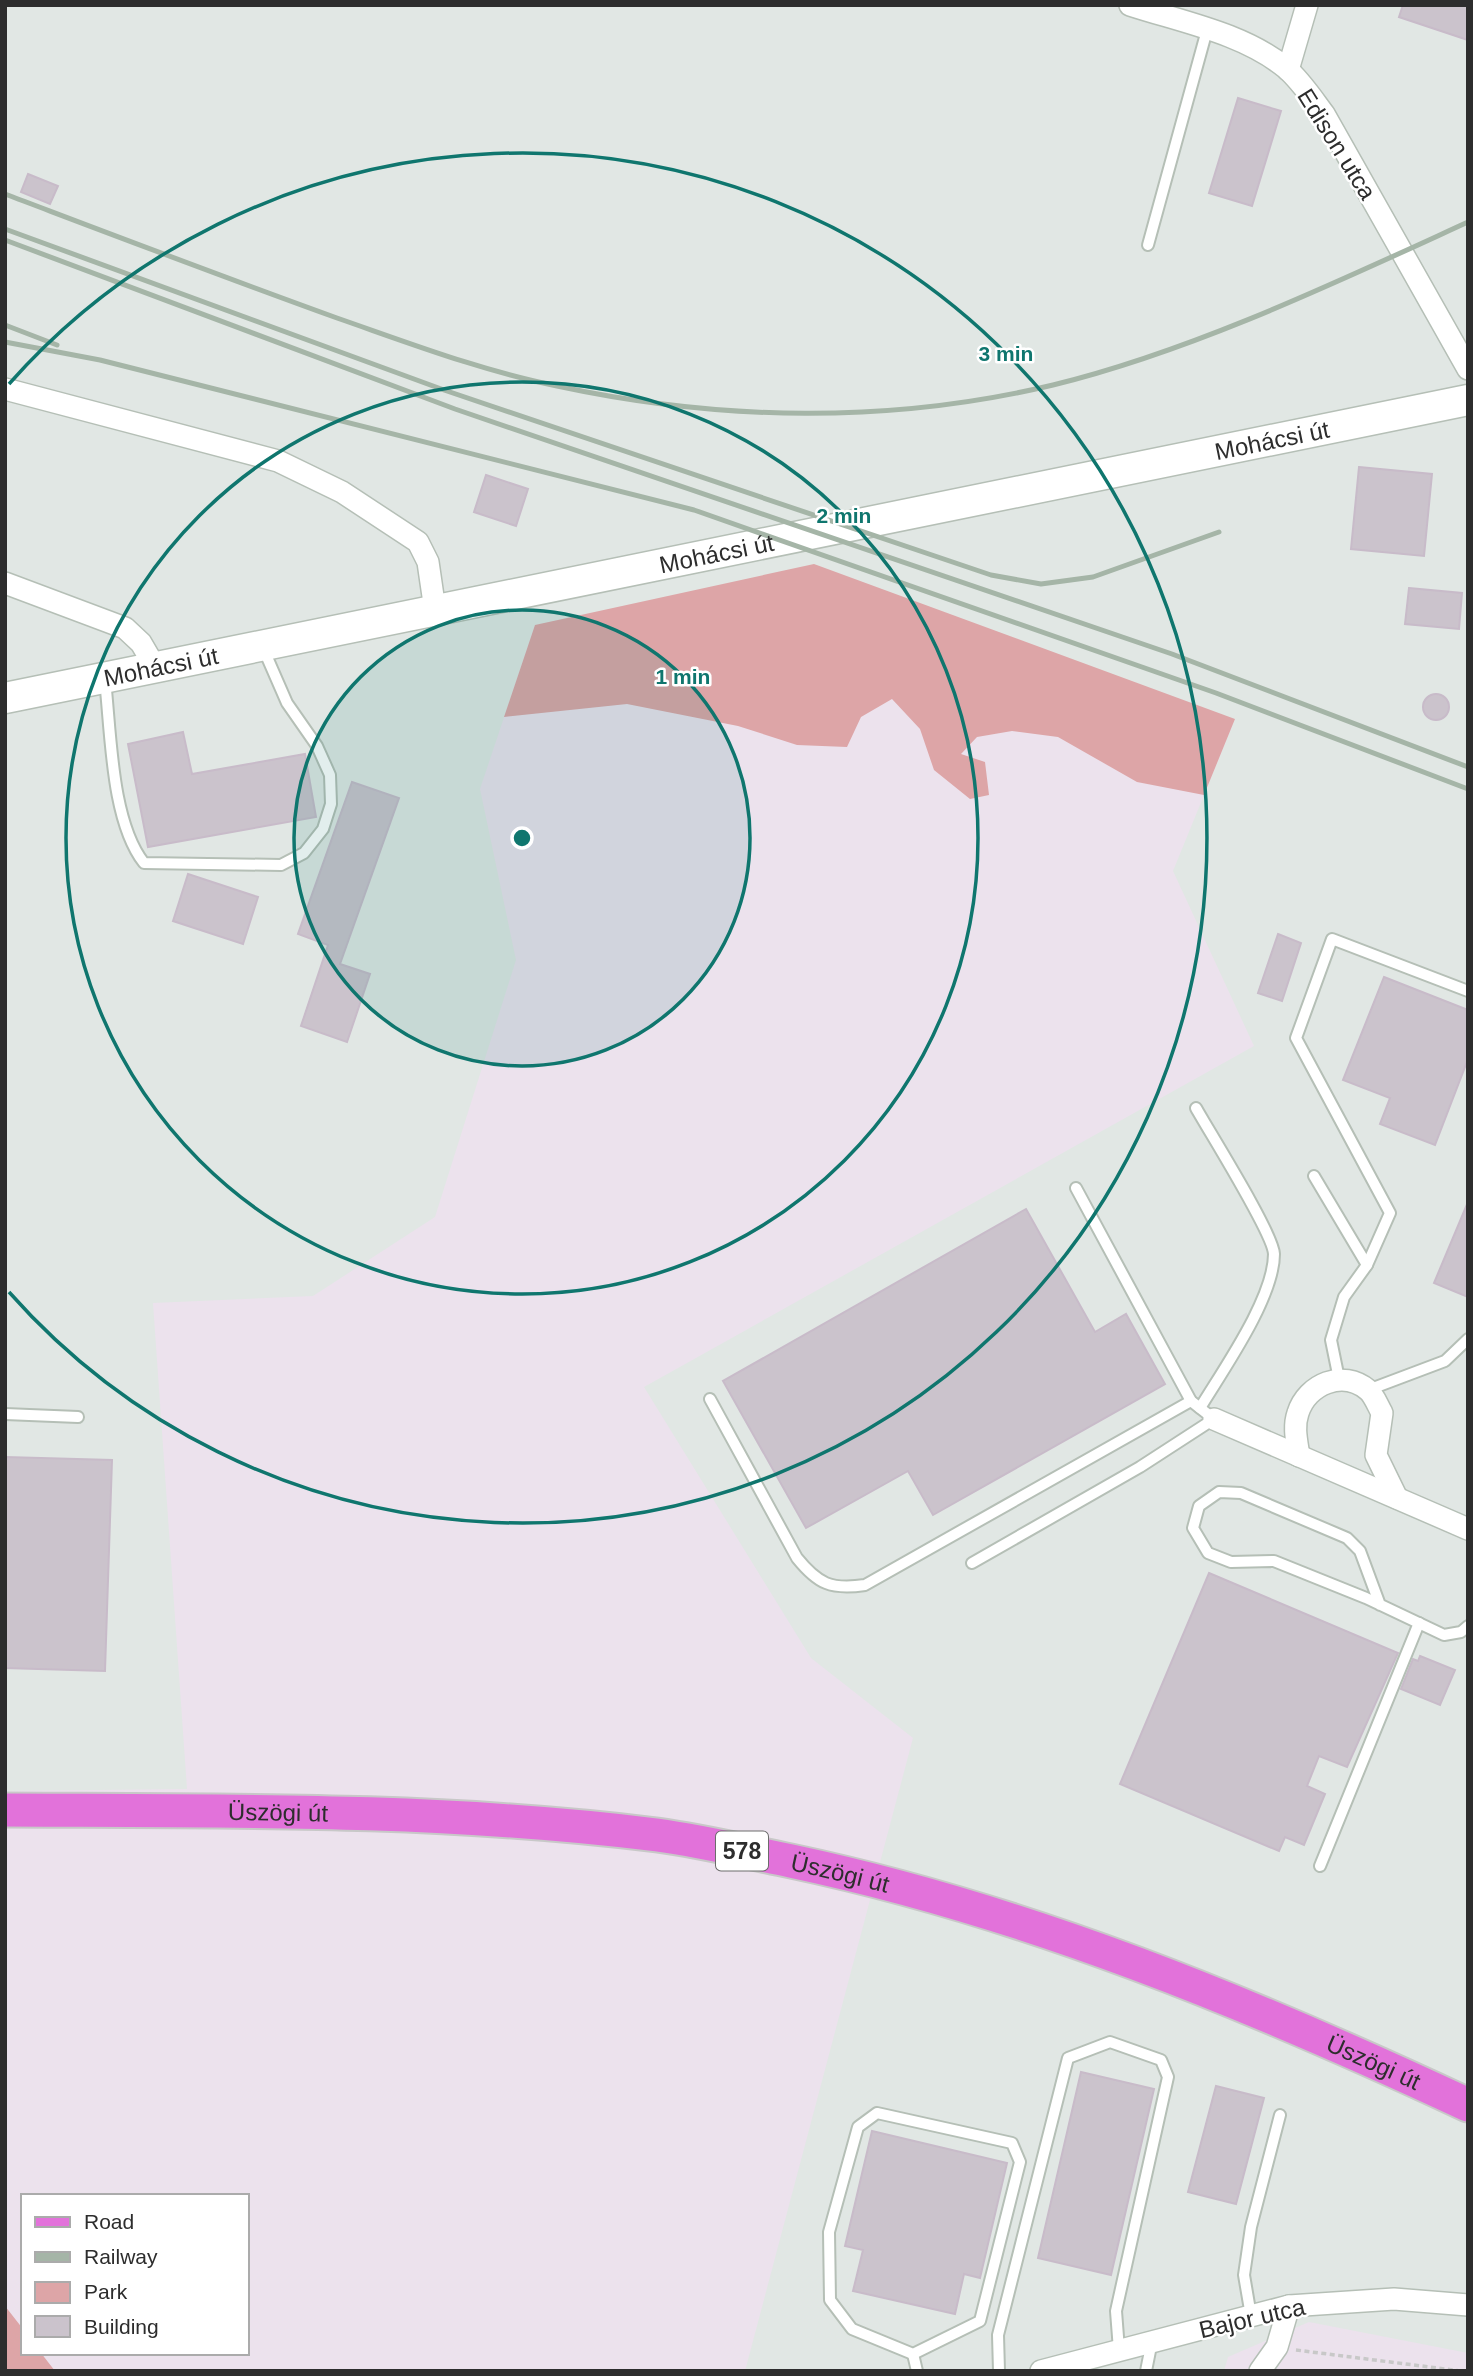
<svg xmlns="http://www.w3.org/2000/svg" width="1473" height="2376" font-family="Arial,sans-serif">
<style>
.industrial{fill:#e1e7e4}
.green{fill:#dda5a7}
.building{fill:#cbc3cc;stroke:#c8bbc9;stroke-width:2}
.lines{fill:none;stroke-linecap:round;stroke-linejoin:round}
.lane-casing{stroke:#b5bfb6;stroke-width:14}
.street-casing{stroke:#b5bfb6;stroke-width:24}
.secondary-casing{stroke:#b5bfb6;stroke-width:33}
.primary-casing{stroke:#c8c8c8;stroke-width:37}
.path{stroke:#c8c8c8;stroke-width:3.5;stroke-dasharray:5 3.5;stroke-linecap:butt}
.lane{stroke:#fff;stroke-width:10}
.street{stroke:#fff;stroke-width:21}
.secondary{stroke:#fff;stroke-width:30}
.primary{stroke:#e272da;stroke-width:33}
.rail{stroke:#a5b5a7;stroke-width:5}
.ring{fill:none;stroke:#0f766e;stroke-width:3.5}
.labels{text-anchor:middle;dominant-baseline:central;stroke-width:5;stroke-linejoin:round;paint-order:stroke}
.shield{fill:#fff;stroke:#6c6c6c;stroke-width:2}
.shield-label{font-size:23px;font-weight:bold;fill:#2d2d2d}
.street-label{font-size:24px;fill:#2d2d2d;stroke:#fff}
.centre{fill:#0f766e;stroke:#fff;stroke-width:3.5}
.ring-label{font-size:21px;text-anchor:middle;font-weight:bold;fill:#0f766e;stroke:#fff;stroke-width:5;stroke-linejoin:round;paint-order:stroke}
</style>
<rect width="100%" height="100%" fill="#ece2ed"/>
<!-- industrial -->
<path class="industrial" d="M5,5h1463v2348l-159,-31 -81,35 -4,14h-479l168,-633 -102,-80 -167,-271 610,-341 -81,-175 62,-152 -700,-94 -55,164 36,171 -81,257 -122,79 -160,7 34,486 -182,2z"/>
<!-- green -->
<g class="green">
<path d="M814,564l421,155 -31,76 -67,-13 -79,-45 -46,-6 -35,6 -16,17 24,8 4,33 -19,4 -36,-29 -14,-41 -28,-30 -31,18 -14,30 -50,-2 -59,-19 -111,-22 -123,13 31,-92z"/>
<path d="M5,2306l18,23v24h18l14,18h-50z"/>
</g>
<!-- building -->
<g class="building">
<path d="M1403,5h65v35l-69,-23z"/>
<path d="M1238,98l43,13 -29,95 -43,-13z"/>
<path d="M28,174l30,12 -8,18 -29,-12z"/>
<path d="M1359,467l73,7 -8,82 -73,-7z"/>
<path d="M486,475l42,14 -12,37 -42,-14z"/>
<path d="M1409,588l53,5 -3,36 -54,-5z"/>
<circle cx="1436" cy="707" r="13"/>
<path d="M183,732l9,42 113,-20 11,63 -168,30 -20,-103z"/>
<path d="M352,782l47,16 -59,166 30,10 -23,68 -46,-16 27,-81 -30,-11z"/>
<path d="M188,874l70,23 -15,47 -70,-23z"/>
<path d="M1278,934l23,9 -19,58 -24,-8z"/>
<path d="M1384,977l84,33v49l-33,86 -55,-21 10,-26 -47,-18z"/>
<path d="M1468,1202v95l-34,-14z"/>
<path d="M1026,1209l69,123 31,-18 39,70 -232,131 -25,-44 -102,57 -83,-147z"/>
<path d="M5,1457l107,3 -7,211 -100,-3z"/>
<path d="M1209,1573l189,80 -51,114 -28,-11 -12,30 18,8 -21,51 -19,-8 -6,14 -159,-67z"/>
<path d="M1420,1656l35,14 -15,35 -39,-16 12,-30 5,2z"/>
<path d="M1081,2072l73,17 -43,186 -73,-17z"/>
<path d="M1216,2086l48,12 -28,106 -48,-12z"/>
<path d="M872,2131l135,32 -27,115 -16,-4 -9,40 -102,-23 10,-41 -18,-4z"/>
</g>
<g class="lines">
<!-- lane casing -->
<g class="lane-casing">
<g id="lane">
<path d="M1148,245l59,-215"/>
<path d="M105,680c6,53 6,141 39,183l137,2 23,-12 19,-24 8,-25 -1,-29 -13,-29 -30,-43 -24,-55"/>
<path d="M1196,1108c14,25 77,125 78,146 0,44 -51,116 -74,154"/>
<path d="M1314,1176l53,89 -23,32 -13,43 8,39"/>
<path d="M1367,1265l23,-52 -94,-175 36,-99 136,52"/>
<path d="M1368,1390l77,-29 23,-22"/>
<path d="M710,1399l87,159c21,26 34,32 68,27l326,-184"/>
<path d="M5,1414l73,3"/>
<path d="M972,1563l168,-96 74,-48 -23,-18 -115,-213"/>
<path d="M1380,1605l-20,-54 -13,-13 -106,-45 -22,-1 -20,14 -6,22 15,25 23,9 43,-1 92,37 78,37 17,-3 7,-6"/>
<path d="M1320,1866l99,-243"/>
<path d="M877,2113l135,30 8,19 -40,159 -67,33 -61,-25 -22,-29 -1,-68 29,-105z"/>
<path d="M1251,2316l-7,-41 7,-48 29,-112"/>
<path d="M913,2354l4,17"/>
<path d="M999,2371l-1,-36 70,-277 42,-16 51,18 7,17 -52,234 3,39"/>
<path d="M1146,2371l6,-30"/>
</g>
</g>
<!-- street casing -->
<g class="street-casing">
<g id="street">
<path d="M1130,5c52,17 113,28 156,63 15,13 26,30 38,46l144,255"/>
<path d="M1288,70l19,-65"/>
<path d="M5,389l273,72 64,31 76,50 10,20 7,48"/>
<path d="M5,583l120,45 16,15 14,24"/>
<path d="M1214,1419l254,110"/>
<path d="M1299,1456c-2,-14 -6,-29 -1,-43 9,-29 45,-44 70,-23 6,5 10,16 14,23l-6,42 21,43"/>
<path d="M1041,2371l248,-65 105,-7 74,6"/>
<path d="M1260,2371l17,-24 12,-41"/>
</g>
</g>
<!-- secondary casing -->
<g class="secondary-casing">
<g id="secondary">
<path id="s1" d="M5,698l1463,-298"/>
</g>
</g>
<!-- primary casing -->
<g class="primary-casing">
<g id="primary">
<path id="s2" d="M5,1810c218,1 436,-2 652,25 45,6 90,17 134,26 236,50 459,142 677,244"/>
</g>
</g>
<!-- path -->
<path class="path" d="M1296,2350l165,21"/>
<!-- lane -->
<use href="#lane" class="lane"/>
<!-- street -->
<use href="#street" class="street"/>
<!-- secondary -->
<use href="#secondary" class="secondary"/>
<!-- primary -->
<use href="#primary" class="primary"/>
<!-- rail -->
<g class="rail">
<path d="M5,194c111,42 221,84 332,124 72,25 145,53 220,68 163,35 333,38 496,-1 139,-34 284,-103 415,-163"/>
<path d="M5,229l439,161 547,185 50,9 52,-7 126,-45"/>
<path d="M5,240l450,169 717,245 296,113"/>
<path d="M5,325l52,20"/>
<path d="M5,342l95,18 594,150 522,183 252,96"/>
</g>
</g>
<!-- distance rings -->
<circle cx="522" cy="838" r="228" fill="#0f766e" fill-opacity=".12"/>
<g class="ring">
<circle cx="522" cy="838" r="228"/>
<circle cx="522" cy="838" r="456"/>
<path d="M9 384A685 685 0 1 1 9 1292"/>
</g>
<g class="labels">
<!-- shield labels -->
<rect class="shield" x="716" y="1831.5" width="52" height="39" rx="5"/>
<g class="shield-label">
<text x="742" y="1851">578</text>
</g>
<!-- street labels -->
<g class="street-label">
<text transform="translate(1337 144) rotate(58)">Edison utca</text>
<text stroke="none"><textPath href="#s1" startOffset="1293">Mohácsi út</textPath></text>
<text stroke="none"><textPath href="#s1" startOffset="726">Mohácsi út</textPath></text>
<text stroke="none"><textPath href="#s1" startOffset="159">Mohácsi út</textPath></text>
<text stroke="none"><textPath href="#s2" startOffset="273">Üszögi út</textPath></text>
<text stroke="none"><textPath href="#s2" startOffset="840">Üszögi út</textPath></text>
<text stroke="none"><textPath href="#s2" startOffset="1407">Üszögi út</textPath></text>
<text transform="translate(1252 2318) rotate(-13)">Bajor utca</text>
</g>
</g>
<circle cx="522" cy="838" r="10" class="centre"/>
<g class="ring-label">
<text x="1006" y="361">3 min</text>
<text x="844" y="523">2 min</text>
<text x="683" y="684">1 min</text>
</g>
<!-- border -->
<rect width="1473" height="2376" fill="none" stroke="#2d2d2d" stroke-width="14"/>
<!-- legend -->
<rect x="21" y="2194" width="228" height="161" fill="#ffffff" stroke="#ababab" stroke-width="2"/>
<rect x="35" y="2217" width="35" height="10" fill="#e272da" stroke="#ababab" stroke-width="2"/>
<text x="84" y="2229" font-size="21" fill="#2d2d2d">Road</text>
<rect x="35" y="2252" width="35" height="10" fill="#a5b5a7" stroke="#ababab" stroke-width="2"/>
<text x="84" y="2264" font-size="21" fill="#2d2d2d">Railway</text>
<rect x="35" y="2282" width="35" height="21" fill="#dda5a7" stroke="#ababab" stroke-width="2"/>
<text x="84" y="2299" font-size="21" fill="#2d2d2d">Park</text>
<rect x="35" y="2316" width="35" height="21" fill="#cbc3cc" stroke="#ababab" stroke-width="2"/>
<text x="84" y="2334" font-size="21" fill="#2d2d2d">Building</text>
</svg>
